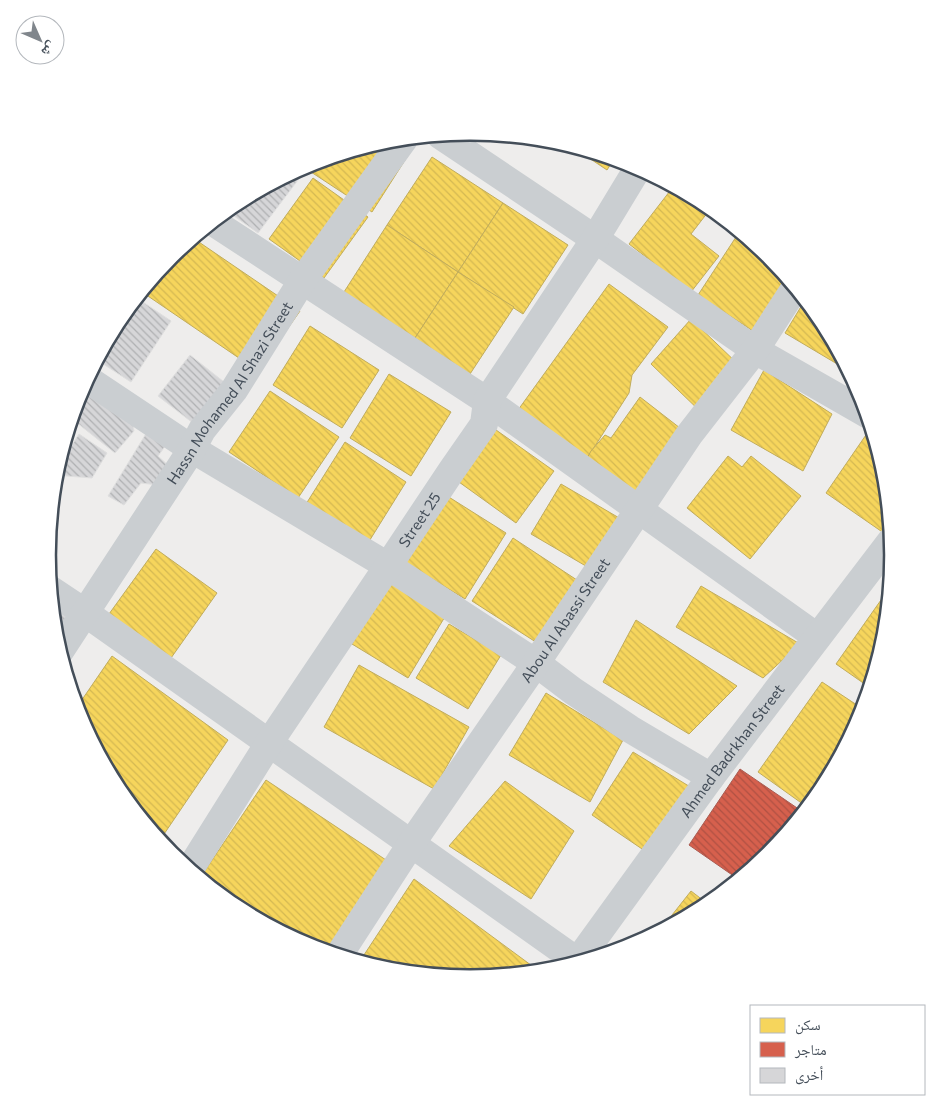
<svg xmlns="http://www.w3.org/2000/svg" width="940" height="1110" font-family="Commissioner,'Noto Naskh Arabic',sans-serif">
<style>
.homes{fill:url(#homes-back-hatch);stroke:#c1ac5b}
.shops{fill:url(#shops-back-hatch);stroke:#aa5b51}
.building{fill:url(#building-back-hatch);stroke:#dfdfdf}
.lines{fill:none;stroke-linecap:round;stroke-linejoin:round}
.minor{stroke:#caced1;stroke-width:28}
.labels{text-anchor:middle;dominant-baseline:central;stroke-width:5;stroke-linejoin:round;paint-order:stroke}
.street-label{font-size:15px;fill:#444e59;stroke:#fff}
.rim{fill:none;stroke:#444e59;stroke-width:2.5}
</style>
<defs>
<pattern id="homes-back-hatch" width="6" height="6" patternUnits="userSpaceOnUse" patternTransform="scale(1.25)"><rect width="6" height="6" fill="#f6d55c"/><path d="M-1 5l2 2M0 0l6 6M5-1l2 2" fill="none" stroke="#d4b852"/></pattern>
<pattern id="shops-back-hatch" width="6" height="6" patternUnits="userSpaceOnUse" patternTransform="scale(1.25)"><rect width="6" height="6" fill="#d6604d"/><path d="M-1 5l2 2M0 0l6 6M5-1l2 2" fill="none" stroke="#af5143"/></pattern>
<pattern id="building-back-hatch" width="6" height="6" patternUnits="userSpaceOnUse" patternTransform="scale(1.25)"><rect width="6" height="6" fill="#d6d6d8"/><path d="M-1 5l2 2M0 0l6 6M5-1l2 2" fill="none" stroke="#afb0b2"/></pattern>
</defs>
<rect width="100%" height="100%" fill="#eeedec"/>
<!-- homes -->
<g class="homes">
<path d="M388,141l26,5 -42,66 -61,-40 7,-10z"/>
<path d="M585,150l29,9 -7,11 -24,-16z"/>
<path d="M432,157l71,46 -45,69 -71,-47z"/>
<path d="M313,178l55,39 -44,61 -55,-39z"/>
<path d="M673,187l9,4 26,21 -17,22 28,22 -28,36 -62,-48z"/>
<path d="M503,203l65,42 -45,69 -65,-42z"/>
<path d="M387,225l71,47 -43,66 -71,-46z"/>
<path d="M736,237l37,24 16,20 -33,52 -58,-38z"/>
<path d="M193,238l107,73 -42,60 -116,-79 29,-36z"/>
<path d="M458,272l56,35 -44,67 -55,-36z"/>
<path d="M609,284l59,43 -36,48 -3,18 -43,67 -68,-50z"/>
<path d="M805,300l16,21 28,50 -64,-38z"/>
<path d="M691,319l50,48 -37,48 -53,-51z"/>
<path d="M310,326l69,44 -37,58 -69,-43z"/>
<path d="M764,370l68,44 -29,57 -72,-41z"/>
<path d="M389,374l62,38 -40,64 -61,-38z"/>
<path d="M270,391l69,46 -41,61 -69,-46z"/>
<path d="M640,397l49,38 -48,60 -55,-35 5,-9 14,-16 6,3z"/>
<path d="M489,425l65,46 -38,52 -64,-46z"/>
<path d="M868,432l5,4 11,37 7,65 -65,-45z"/>
<path d="M345,442l61,40 -38,61 -62,-39z"/>
<path d="M728,456l14,11 9,-11 50,40 -51,63 -63,-51z"/>
<path d="M561,484l60,35 -30,50 -60,-35z"/>
<path d="M444,494l62,39 -41,66 -62,-38z"/>
<path d="M513,538l70,46 -41,62 -70,-45z"/>
<path d="M156,549l61,44 -46,65 -62,-44z"/>
<path d="M390,581l56,34 -38,63 -56,-34z"/>
<path d="M701,586l99,58 -37,34 -87,-51z"/>
<path d="M888,590l1,1 -5,47 -15,49 -33,-23z"/>
<path d="M636,620l101,66 -48,48 -86,-52z"/>
<path d="M449,624l52,31 -33,54 -52,-31z"/>
<path d="M112,656l116,84 -68,100 -41,-51 -39,-73 -3,-9z"/>
<path d="M359,665l110,62 -35,62 -110,-62z"/>
<path d="M822,682l41,27 -3,8 -39,73 -14,17 -49,-35z"/>
<path d="M546,693l77,47 -33,62 -81,-47z"/>
<path d="M633,752l59,36 -44,65 -56,-38z"/>
<path d="M266,780l126,84 -60,89 -24,-8 -73,-39 -35,-28z"/>
<path d="M505,781l69,50 -43,68 -82,-53z"/>
<path d="M414,879l125,92 -69,6 -83,-8 -27,-8z"/>
<path d="M691,891l17,13 -47,25z"/>
</g>
<!-- shops -->
<path class="shops" d="M740,769l63,43 -34,42 -31,25 -49,-34z"/>
<!-- building -->
<g class="building">
<path d="M296,172l5,4 -43,57 -31,-22 9,-7z"/>
<path d="M137,298l34,23 -40,61 -34,-22 22,-40z"/>
<path d="M190,355l44,35 -32,40 -44,-34z"/>
<path d="M84,386l48,32 2,13 -19,22 -39,-31 -8,11 12,-40z"/>
<path d="M147,432l22,9 -11,15 12,11 -12,18 -17,-2 -17,22 -16,-9z"/>
<path d="M79,434l28,19 -15,25 -37,-3 1,-5z"/>
<path d="M52,601l22,14 -18,22z"/>
</g>
<g class="lines">
<!-- minor -->
<g class="minor">
<path d="M440,135l155,104 160,111 112,64"/>
<path d="M213,222l274,179 330,236"/>
<path d="M87,379l105,70 196,117 148,97 37,28 57,38 81,48"/>
<path d="M51,590l33,22 493,349"/>
<path id="s1" d="M60,651l132,-202 10,-19 32,-40 68,-109 102,-142"/>
<path id="s2" d="M190,869l79,-126 119,-177 64,-96 32,-46 3,-23 108,-162 43,-71"/>
<path id="s3" d="M339,955l72,-111 125,-181 153,-228 66,-85 40,-62"/>
<path id="s4" d="M577,962l134,-185 180,-236"/>
</g>
</g>
<g class="labels">
<!-- street labels -->
<g class="street-label">
<text stroke="none"><textPath href="#s1" startOffset="309">Hassn Mohamed Al Shazi Street</textPath></text>
<text stroke="none"><textPath href="#s2" startOffset="418">Street 25</textPath></text>
<text stroke="none"><textPath href="#s3" startOffset="404">Abou Al Abassi Street</textPath></text>
<text stroke="none"><textPath href="#s4" startOffset="262">Ahmed Badrkhan Street</textPath></text>
</g>
</g>
<!-- crop -->
<path d="M0 0H940V1110H0ZM56 555a414 414 0 1 1 828 0a414 414 0 1 1-828 0Z" fill="#fff" fill-rule="evenodd"/>
<path class="rim" d="M56 555a414 414 0 1 1 828 0a414 414 0 1 1-828 0Z"/>
<!-- legend -->
<rect x="750" y="1005" width="175" height="90" fill="#ffffff" stroke="#b4b8bd"/>
<rect x="760" y="1018" width="25" height="15" fill="#f6d55c" stroke="#b4b8bd"/>
<text x="795" y="1030" font-size="15" fill="#444e59">سكن</text>
<rect x="760" y="1042" width="25" height="15" fill="#d6604d" stroke="#b4b8bd"/>
<text x="795" y="1055" font-size="15" fill="#444e59">متاجر</text>
<rect x="760" y="1068" width="25" height="15" fill="#d6d6d8" stroke="#b4b8bd"/>
<text x="795" y="1080" font-size="15" fill="#444e59">أخرى</text>
<!-- north arrow -->
<g transform="translate(40 40) rotate(135)"><circle r="24" fill="#ffffff" stroke="#b4b8bd"/>
<path d="M0-4L9 19L0 12L-9 19Z" fill="#80868c"/>
<text y="-8" font-size="14" font-weight="bold" text-anchor="middle" fill="#444e59">ش</text>
</g>
</svg>
